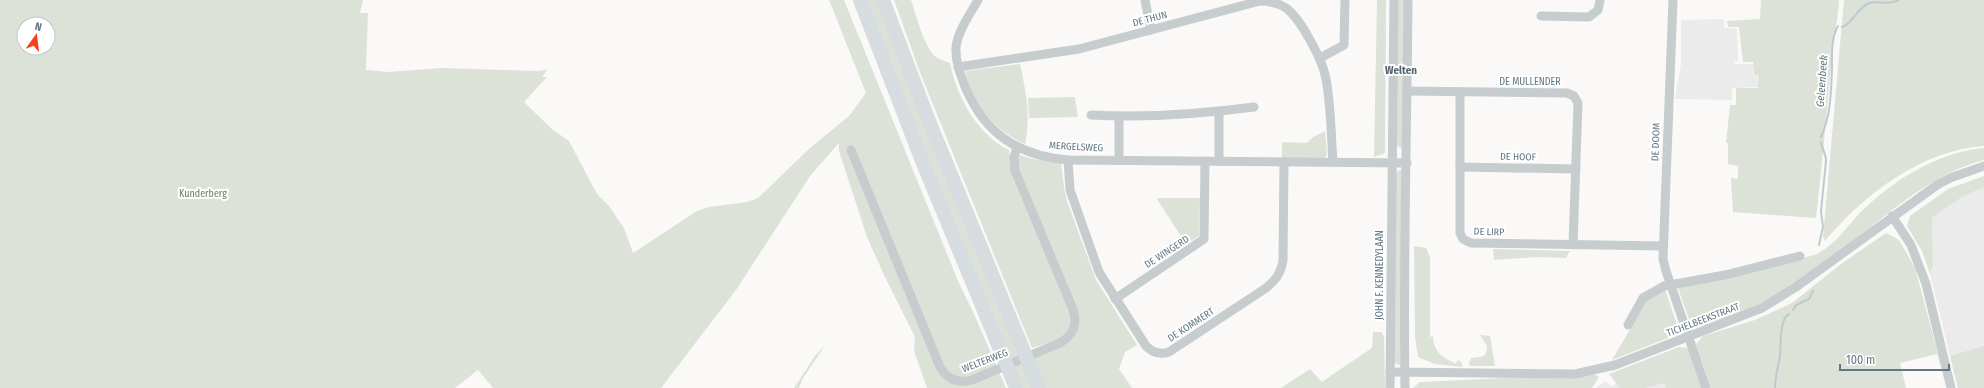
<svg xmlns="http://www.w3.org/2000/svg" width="1984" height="388" font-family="'Fira Sans Condensed',sans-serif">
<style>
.built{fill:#eaebea}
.green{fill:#dce2d7;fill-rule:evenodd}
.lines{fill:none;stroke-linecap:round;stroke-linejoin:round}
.stream{stroke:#bdcbcf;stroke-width:2}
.minor{stroke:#c7cccf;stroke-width:9}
.highway{stroke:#d6dcdf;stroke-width:14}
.labels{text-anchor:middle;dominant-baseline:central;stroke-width:4;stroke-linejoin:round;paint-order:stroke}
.street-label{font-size:10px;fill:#627885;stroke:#fff}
.park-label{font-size:10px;fill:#687b61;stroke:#fff}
.neighbourhood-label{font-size:11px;font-weight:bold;fill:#54656f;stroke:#fff}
.water-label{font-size:11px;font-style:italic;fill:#5d777e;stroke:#fff}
</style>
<rect width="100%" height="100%" fill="#faf9f7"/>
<!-- built -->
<g class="built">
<path d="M1724,19l1,9h12l1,33h-3v3h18v11h4l1,12 -26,1v12l-57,-1 6,-35v-44z"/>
<path d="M1984,187v201h-26l-28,-114 3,-10 -1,-46 30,-21z"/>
<path d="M1668,377l4,11h-76l9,-7 7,6 3,-4 8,-2z"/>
</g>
<!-- green -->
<g class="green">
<path d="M0,0h363l-3,13h8l-2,57 23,2 52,-4 95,3 11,-1 -5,7h5l-23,25 29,28 16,11 28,53 12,12 15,22 9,25 64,-42 12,-4 38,-5 11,-4 52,-50 39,-32 17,-23 -37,-93h15l114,281 16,33 32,74h-79l-13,-37 1,-14 -31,-62 -17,-38 -28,-86v-8l-29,33 -74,114 -75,98h-168l-15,-18 -23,18h-455zM24,24h24v24h-24z"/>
<path d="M865,0h14l155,388h-14z"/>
<path d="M894,0h17c5,15 13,47 25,57 4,3 10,4 14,6 6,32 28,73 59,87l3,26 57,131 3,11 -3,13 -11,9 -26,8 -111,-273z"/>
<path d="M1377,0h9l-1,153 -11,4z"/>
<path d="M1397,0h9l-3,147 -3,1 -4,-4z"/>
<path d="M1761,0h78c-1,23 -7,44 -8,66 -5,51 -9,102 -15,152l-83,-6 -2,-34 7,1v-13l-10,-2v-21h-2l4,-38h6v-17h22v-13h-4l-1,-13h-10l-4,-35h-11l-1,-6 33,-2z"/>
<path d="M1844,0h140v146c-62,4 -121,49 -159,95l-2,-4z"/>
<path d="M1020,64c6,28 11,52 5,80 -29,-12 -54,-41 -60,-73z"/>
<path d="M1075,97l3,20 -49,1 -1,-20z"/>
<path d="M1325,131l2,23 -2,4h-43v-16l25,1 6,-6z"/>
<path d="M1984,148v12c-56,14 -102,60 -148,94 -25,18 -51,38 -79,51 -17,8 -36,14 -54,21l-1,-2 -9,2 -3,-4 -13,-37c39,-7 78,-14 116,-25 8,-2 18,-3 26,-7 16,-9 27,-25 39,-38 32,-33 79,-63 126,-67z"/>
<path d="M1019,155l14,4 28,4 3,25 3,13 29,79 41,65 -12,7 -6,17 13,19h-86l-13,-29c20,-9 43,-12 46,-37l-61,-147 -1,-16z"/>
<path d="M1400,170l2,1 -2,193 -2,1 -5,-4 2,-187z"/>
<path d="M1984,176v11l-22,10 -30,21 1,46 -3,10 -8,-23 -15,-25 3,-10 38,-27z"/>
<path d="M1158,198h42l-1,38 -13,8 -29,-45z"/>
<path d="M1886,233l13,7 16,28 32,120 -10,-34 -37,9 6,25h-195l-15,-44 7,-8 52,-16 37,-17 49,-39z"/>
<path d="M1414,246l12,2 4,9v80l3,-1c1,18 9,20 23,28l2,-4 4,3v4l-27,-3 -17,-7 -3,-20z"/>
<path d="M1493,249l79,2 -3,1 -3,6 -28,-1 -44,3z"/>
<path d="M1665,289l13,39 -5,8 -61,24 36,-61z"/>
<path d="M1373,332h8l3,4 1,52h-104l29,-19 12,13 4,-3 46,-31z"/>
<path d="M1480,335l10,1 5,30h-25l-1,-3 2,-5 10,-1 5,-3 1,-8z"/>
<path d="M826,344l-23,34 -4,10h-5l21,-32z"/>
<path d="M1984,346v42h-26l-8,-32z"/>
<path d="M1679,347l10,1 14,40h-37l-2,-5 -19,5h-25l-11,-14z"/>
<path d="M1593,374l6,3 -7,11h-179l7,-6z"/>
</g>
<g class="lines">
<!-- stream -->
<g class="stream">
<path d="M1842,27c10,-2 15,-19 27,-24 10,-3 20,3 30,-3"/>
<path d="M1821,137c10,-22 10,-45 11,-68 0,-13 -1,-31 6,-43"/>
<path d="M1819,245l4,-18 -2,-16 5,-50c0,-7 -4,-12 -5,-19"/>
<path d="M1793,310l3,-5 13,-6 4,-8"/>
<path d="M1775,388c0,-11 3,-21 5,-32 1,-10 -1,-37 9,-42"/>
</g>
<!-- minor -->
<g class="minor">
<path d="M978,0c-8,14 -20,31 -22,47 -1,15 5,29 10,42 20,46 54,67 102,71l339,3"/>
<path d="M1145,0l6,30"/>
<path d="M1673,0l-10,259 3,12 40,117"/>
<path d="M1541,16l48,1 9,-7 2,-10"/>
<path d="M1320,58l24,-13 1,-45"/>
<path d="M958,67l121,-18 181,-48c9,0 18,2 26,7 15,11 37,53 40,71 5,27 5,55 7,83"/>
<path d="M1407,91l160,2 7,3 4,7 -5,142"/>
<path d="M1460,92v141l3,6 8,4 192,3"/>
<path d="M1091,115c54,3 110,-1 163,-8"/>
<path d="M851,150l89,217c7,12 18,17 32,13l88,-37c15,-9 18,-20 12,-36l-57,-136 -1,-14 3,-10"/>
<path d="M1068,160l2,30 29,82 47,74c7,7 14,9 23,6l97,-64c10,-8 15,-15 17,-28l1,-98"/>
<path d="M1119,160v-44"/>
<path d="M1219,161v-50"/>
<path d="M1460,167l116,2"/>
<path d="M1892,216l19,29 15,39 25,104"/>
<path d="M1115,299l89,-60 1,-78"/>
<path d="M1628,325l15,-27 21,-12 61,-11 75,-19"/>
<path d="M1390,372l185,2 40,-9 147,-57 34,-21 141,-102 13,-7 34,-12"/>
<path d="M1390,388l4,-388"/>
<path d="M1405,388c-2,-129 2,-259 3,-388"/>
</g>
<!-- highway -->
<g class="highway">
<path d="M860,0l62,161 94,227"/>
<path d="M883,0l46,121 110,267"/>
</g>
</g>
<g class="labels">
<!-- street labels -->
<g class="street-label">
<text transform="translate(1150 19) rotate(-15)">DE THUN</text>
<text x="1530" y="82">DE MULLENDER</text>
<text transform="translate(1656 142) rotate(-88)">DE DOOM</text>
<text transform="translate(1076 147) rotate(3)">MERGELSWEG</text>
<text transform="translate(1518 157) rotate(1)">DE HOOF</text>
<text transform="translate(1489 232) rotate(2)">DE LIRP</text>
<text transform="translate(1167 252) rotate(-33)">DE WINGERD</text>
<text transform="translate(1380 275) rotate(-90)">JOHN F. KENNEDYLAAN</text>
<text transform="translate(1703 320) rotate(-21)">TICHELBEEKSTRAAT</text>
<text transform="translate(1191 325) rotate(-33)">DE KOMMERT</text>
<text transform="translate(985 361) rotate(-21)">WELTERWEG</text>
</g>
<!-- park labels -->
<g class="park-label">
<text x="203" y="194">Kunderberg</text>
</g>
<!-- neighbourhood labels -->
<g class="neighbourhood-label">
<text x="1401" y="70">Welten</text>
</g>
<!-- water labels -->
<g class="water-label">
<text transform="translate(1822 81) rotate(-86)">Geleenbeek</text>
</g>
</g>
<!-- north arrow -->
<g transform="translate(36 36) rotate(14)"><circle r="19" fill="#ffffff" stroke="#c0c9ce"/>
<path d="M0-3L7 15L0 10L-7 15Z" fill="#f4421d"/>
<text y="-6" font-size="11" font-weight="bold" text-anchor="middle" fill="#627885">N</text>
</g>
<!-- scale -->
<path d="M1840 364v6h109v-6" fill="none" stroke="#627885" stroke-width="2"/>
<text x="1846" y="364" font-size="12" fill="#627885" stroke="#ffffff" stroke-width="3" paint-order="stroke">100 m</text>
</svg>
